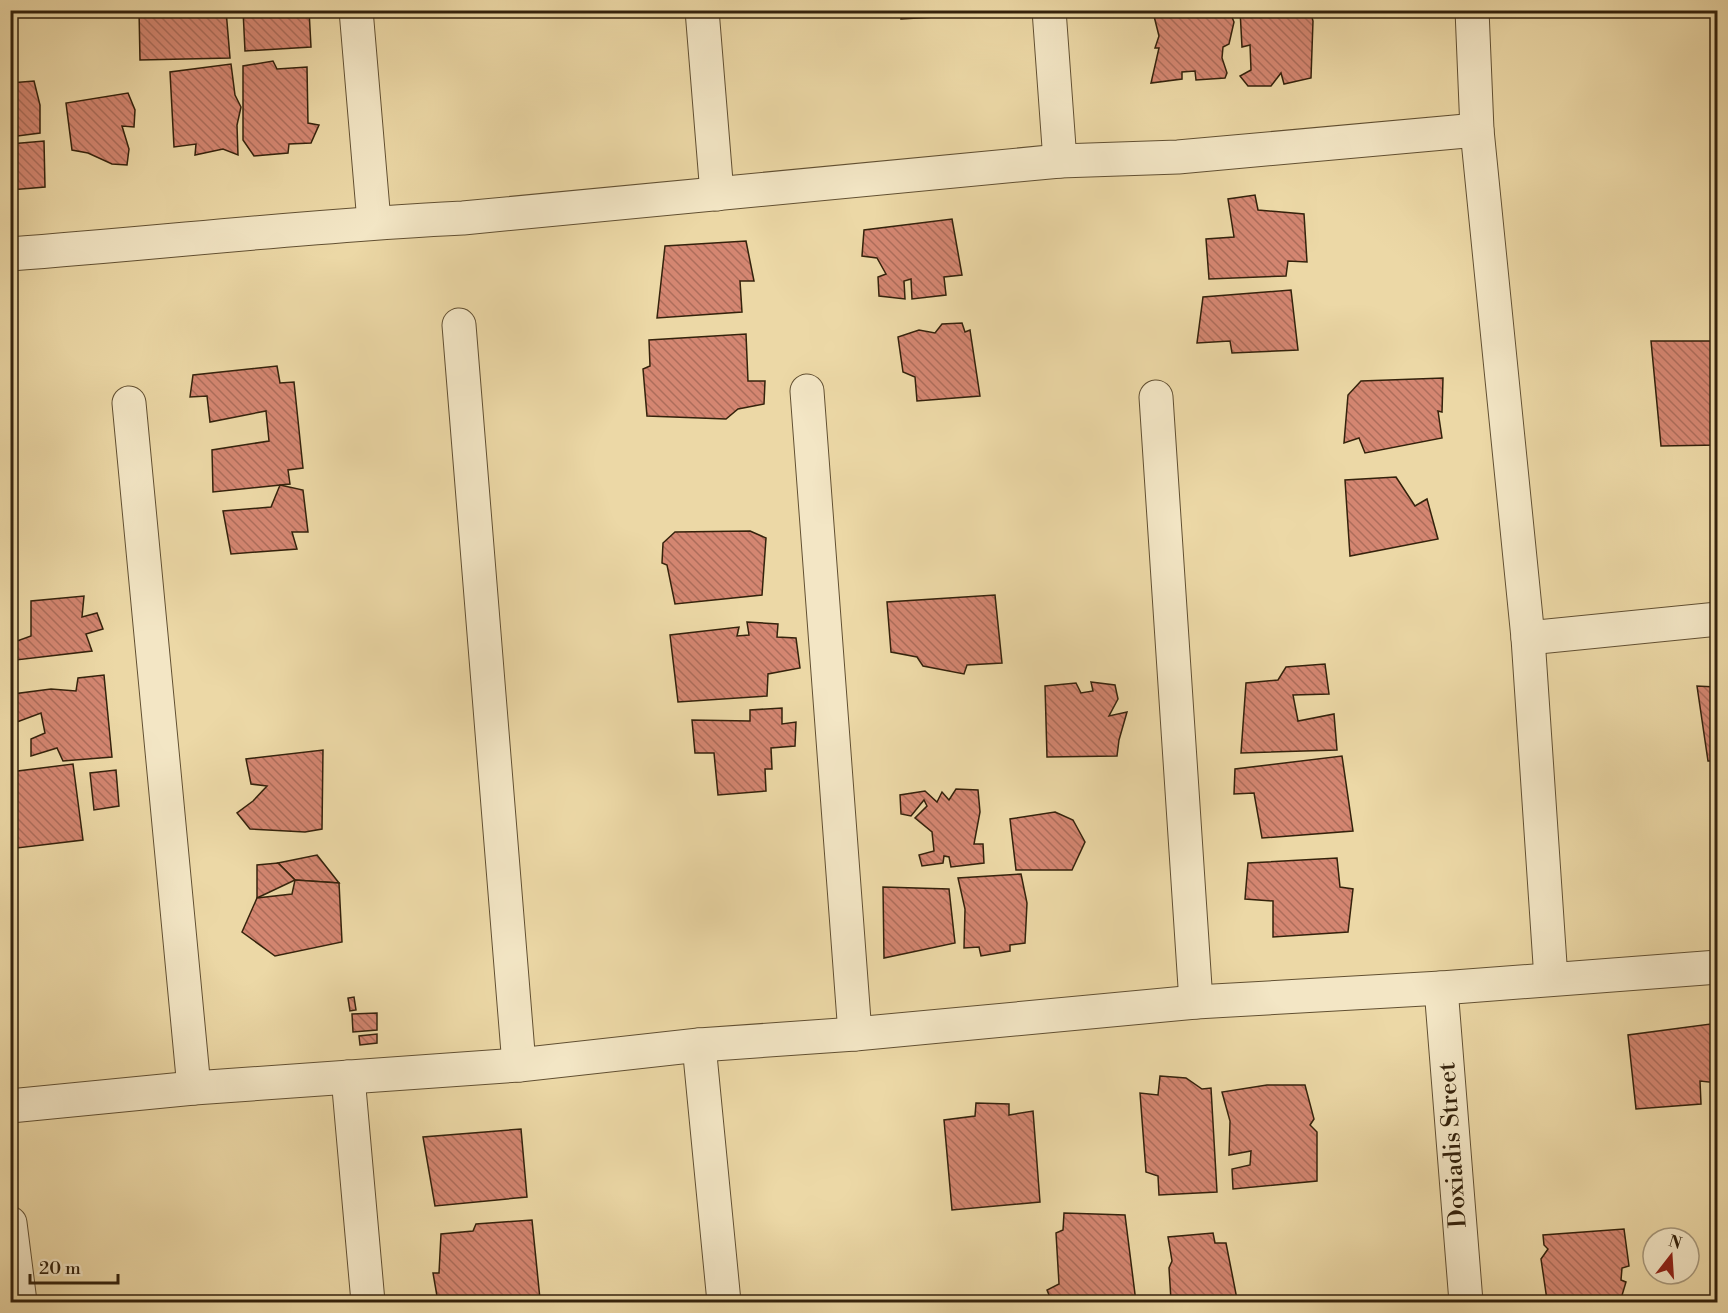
<svg xmlns="http://www.w3.org/2000/svg" width="1728" height="1313" font-family="'Libre Bodoni',serif">
<style>
.building{fill:url(#building-back-hatch);stroke:#34220c;stroke-width:1.5}
.lines{fill:none;stroke-linecap:round;stroke-linejoin:round}
.minor-casing{stroke:#625032;stroke-width:35}
.minor{stroke:#f3e6c5;stroke-width:33}
.labels{text-anchor:middle;dominant-baseline:central;stroke-width:4.5;stroke-linejoin:round;paint-order:stroke}
.street-label{font-size:24px;fill:#34220c;stroke:#f3e6c5}
</style>
<defs>
<pattern id="building-back-hatch" width="6" height="6" patternUnits="userSpaceOnUse" patternTransform="scale(1.5)"><rect width="6" height="6" fill="#d48671"/><path d="M-1 5l2 2M0 0l6 6M5-1l2 2" fill="none" stroke="#ad6d5b"/></pattern>
</defs>
<rect width="100%" height="100%" fill="#ecd8a6"/>
<filter id="stains"><feTurbulence type="fractalNoise" baseFrequency=".00333" numOctaves="4"/><feColorMatrix values="0 0 0 0 .2 0 0 0 0 .09 0 0 0 0 .02 0 0 0 .5 -.17"/></filter>
<radialGradient id="worn" r=".72"><stop offset=".6" stop-color="#630" stop-opacity="0"/><stop offset="1" stop-color="#630" stop-opacity=".3"/></radialGradient>
<!-- building -->
<g class="building">
<path d="M139,10h87l4,48 -90,2z"/>
<path d="M243,10h66l2,37 -66,4z"/>
<path d="M901,10h69v5l-69,4z"/>
<path d="M1167,10h62l5,12 -5,22 -6,3 -1,11 5,15 -2,5 -29,2 -1,-9 -13,1v7l-31,4 8,-35h-4l4,-12 -6,-24z"/>
<path d="M1240,10h70l3,11 -2,57 -27,6 -3,-11 -10,13h-23l-8,-10 11,-6 -1,-25 -8,2z"/>
<path d="M273,61l4,8 30,-2 1,56 11,2 -8,18 -22,1 -1,9 -34,3 -11,-16v-74z"/>
<path d="M231,64l4,31 6,12 -4,18 1,30 -15,-6 -28,6 1,-11 -22,3 -4,-75z"/>
<path d="M34,81l6,24v28l-30,4v-54z"/>
<path d="M128,93l7,17 -1,17 -12,-1 7,23 -2,16 -15,-1 -24,-11 -16,-3 -6,-47z"/>
<path d="M44,141l1,46 -35,3v-46z"/>
<path d="M1255,195l3,15 46,4 3,48 -19,-1 -2,15 -77,3 -3,-40 28,-2 -6,-38z"/>
<path d="M952,219l10,56 -18,2 2,18 -34,4 -1,-20 -7,2 1,18 -26,-3 -1,-19 8,-3 -9,-16 -15,-2 2,-26z"/>
<path d="M746,241l8,40h-14l2,31 -85,6 8,-72z"/>
<path d="M1291,290l7,60 -66,3 -2,-12 -33,2 6,-46z"/>
<path d="M962,323l3,9 5,-2 10,66 -63,5 -2,-24 -12,-5 -5,-35 21,-7 16,3 7,-9z"/>
<path d="M746,334l2,47h17l-1,23 -26,5 -12,10 -79,-3 -4,-47 7,-3 -1,-26z"/>
<path d="M1651,341h64l3,2v102l-57,1z"/>
<path d="M277,366l3,17 14,-1 9,86 -15,2 2,14 -77,8 -1,-42 57,-9 -3,-30 -56,11 -3,-26 -17,1 3,-22z"/>
<path d="M1443,378l-1,34 -4,-1 4,27 -77,15 -6,-15 -15,5 4,-48 13,-14z"/>
<path d="M1396,477l19,29 12,-7 11,40 -88,17 -5,-76z"/>
<path d="M280,485l23,5 5,42h-16l5,17 -66,5 -8,-43 48,-4z"/>
<path d="M750,531l16,7 -4,57 -87,9 -8,-39 -5,-2 1,-20 12,-11z"/>
<path d="M995,595l7,68 -35,2 -3,9 -41,-8 -6,-9 -26,-5 -4,-50z"/>
<path d="M84,596l-2,21 15,-4 6,16 -17,5 6,17 -76,9 1,-19 14,-5v-35z"/>
<path d="M747,622l31,2 -1,13 19,1 4,30 -32,6 -1,22 -89,6 -8,-67 69,-8 -2,9 12,-1z"/>
<path d="M1325,664l4,30 -36,1 5,26 36,-7 3,36 -96,3 5,-70 32,-3 8,-13z"/>
<path d="M104,675l8,82 -49,4 -6,-13 -26,8v-17l14,-6 -4,-20 -24,9 -4,-28 38,-5 25,2 2,-13z"/>
<path d="M1091,682l24,3 3,14 -9,17 18,-4 -8,28 -2,16 -70,1 -2,-71 31,-3 5,10 12,-2z"/>
<path d="M1718,684v77h-10l-11,-75 19,1z"/>
<path d="M782,708v16l14,-2 -1,24 -24,2 1,21h-7l1,22 -48,4 -4,-42h-19l-3,-33 58,1v-11z"/>
<path d="M323,750l-1,79 -17,3 -55,-3 -13,-16 16,-12 14,-15 -16,-2 -5,-25z"/>
<path d="M1342,756l11,75 -91,7 -8,-45 -20,1 1,-25z"/>
<path d="M73,764l10,76 -66,8 -7,-55v-21z"/>
<path d="M116,770l3,36 -25,4 -4,-37z"/>
<path d="M956,789l22,1 2,22 -6,32h9l1,19 -33,4 -2,-10 -5,-1 -1,7 -21,3 -3,-11 15,-4 -2,-19 -17,-14 12,-12 -3,-6 -13,16 -10,-2 -1,-19 25,-4 12,11 5,-10 7,8z"/>
<path d="M1055,812l18,8 12,22 -13,28h-56l-6,-51z"/>
<path d="M317,855l22,28 -44,-3 -17,-17z"/>
<path d="M1337,858l3,29 13,2 -5,43 -75,5v-36l-28,-2 3,-36z"/>
<path d="M278,863l17,17 -38,18v-33z"/>
<path d="M1021,874l6,29 -2,40 -15,2v6l-29,5 -2,-9 -15,1 1,-39 -7,-31z"/>
<path d="M295,880l44,3 3,59 -67,14 -33,-24 15,-34 35,-4z"/>
<path d="M883,887l66,2 6,54 -71,15z"/>
<path d="M354,997l2,13 -6,1 -2,-13z"/>
<path d="M377,1013v17l-24,2 -1,-18z"/>
<path d="M1718,1023v60l-18,-2 1,23 -65,5 -8,-74z"/>
<path d="M377,1034v9l-17,2 -1,-9z"/>
<path d="M1160,1076l26,2 16,11 9,-1 6,104 -58,3 -1,-19 -12,-4 -6,-79 18,2z"/>
<path d="M1267,1085h38l9,34 -4,6 7,7v49l-84,8 -1,-20 18,-4 1,-14 -22,4 1,-34 -8,-29z"/>
<path d="M976,1103l33,1v11l24,-4 7,91 -88,8 -8,-90 31,-4z"/>
<path d="M521,1129l6,68 -92,9 -12,-69z"/>
<path d="M1064,1213l61,2 11,87h-84l-5,-12 12,-6 -3,-51 7,-3z"/>
<path d="M532,1220l8,79 -44,3h-58l-5,-29h6l2,-39 32,-3 3,-7z"/>
<path d="M1624,1229l5,37 -7,2 -1,12 5,2 -6,20h-69l-4,-2 -6,-41 7,-10 -4,-4 -1,-10z"/>
<path d="M1213,1233l2,10h11l11,56 -6,3h-42l-18,-2 -2,-32 3,-7 -4,-24z"/>
</g>
<g class="lines">
<!-- minor casing -->
<g class="minor-casing">
<g id="minor">
<path d="M356,10l18,212"/>
<path d="M702,10l15,184"/>
<path d="M1049,10l11,151"/>
<path d="M1472,10l5,120 51,508 23,341"/>
<path d="M10,254c151,-11 302,-29 453,-36l597,-57 118,-4 299,-27"/>
<path d="M459,325l60,740"/>
<path d="M807,391l48,643"/>
<path d="M1156,397l40,605"/>
<path d="M129,403l65,685"/>
<path d="M1528,638l190,-19"/>
<path d="M1441,988l25,314"/>
<path d="M699,1045l25,257"/>
<path d="M348,1077l20,225"/>
<path d="M10,1106l184,-18 325,-23 180,-20 156,-11 341,-32 245,-14 277,-21"/>
<path d="M10,1223l10,79"/>
</g>
</g>
<!-- minor -->
<use href="#minor" class="minor"/>
</g>
<g class="labels">
<!-- street labels -->
<g class="street-label">
<text transform="translate(1453 1145) rotate(-94)">Doxiadis Street</text>
</g>
</g>
<!-- margin -->
<rect width="1728" height="1313" fill="none" stroke="#ecd8a6" stroke-width="36"/>
<rect x="12" y="12" width="1704" height="1289" fill="none" stroke="#34220c" stroke-width="3"/>
<rect x="18" y="18" width="1692" height="1277" fill="none" stroke="#34220c" stroke-width="1.5"/>
<!-- north arrow -->
<g transform="translate(1671 1256) rotate(17)"><circle r="28" fill="#f3e6c5" stroke="#a7987b" stroke-width="1.5"/>
<path d="M0-4.5L10 22L0 15L-10 22Z" fill="#8f2418"/>
<text y="-9" font-size="16" font-weight="bold" text-anchor="middle" fill="#34220c">N</text>
</g>
<!-- scale -->
<path d="M30 1274v9h88v-9" fill="none" stroke="#34220c" stroke-width="3"/>
<text x="39" y="1274" font-size="18" fill="#34220c" stroke="#f3e6c5" stroke-width="4.5" paint-order="stroke">20 m</text>
<rect width="100%" height="100%" filter="url(#stains)"/>
<rect width="100%" height="100%" fill="url(#worn)"/>
</svg>
